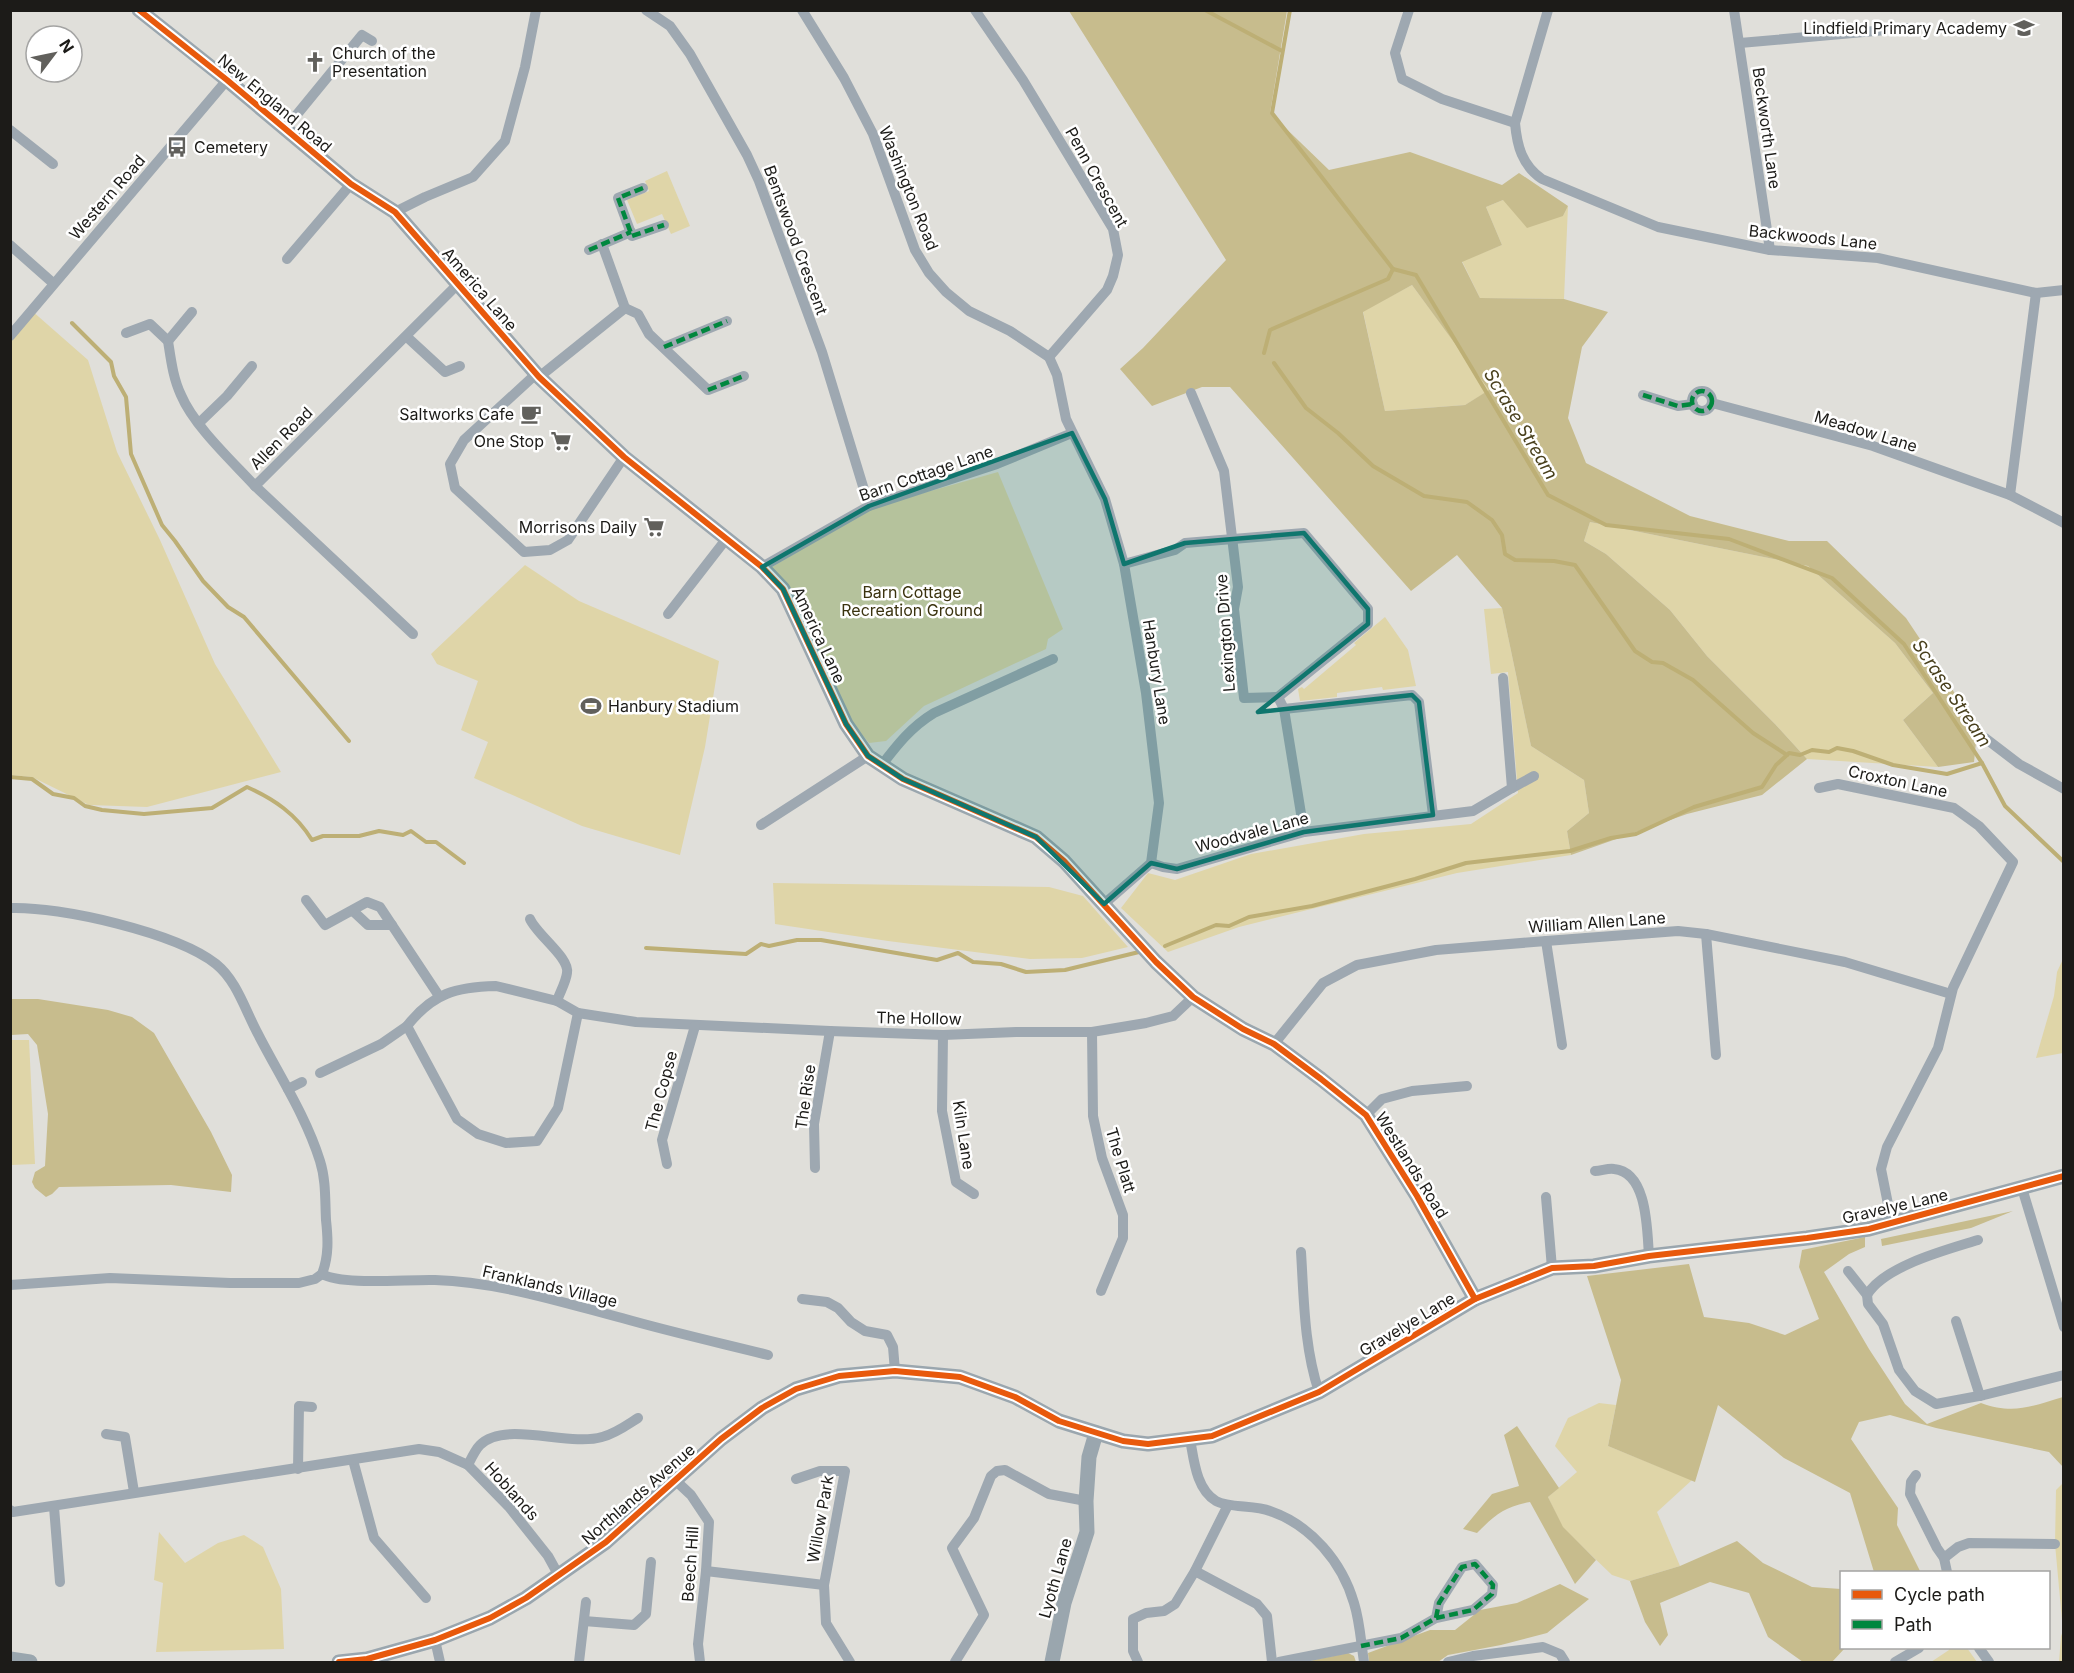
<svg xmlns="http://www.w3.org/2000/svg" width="2074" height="1673" font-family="Inter,sans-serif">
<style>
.green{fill:#dfd5a8}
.forest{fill:#c7bc8d;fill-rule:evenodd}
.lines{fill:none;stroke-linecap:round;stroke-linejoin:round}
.stream{stroke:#bdaf75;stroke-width:4}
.street{stroke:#9ea8b1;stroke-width:10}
.secondary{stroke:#9aa6ae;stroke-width:15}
.quiet{stroke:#00873e;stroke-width:4.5;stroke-dasharray:9 4.5;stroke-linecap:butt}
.cycleway-casing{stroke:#fff;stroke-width:10}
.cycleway{stroke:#e8590c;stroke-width:6}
.marked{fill:#0f766e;fill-opacity:0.2;stroke:#0f766e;stroke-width:4.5;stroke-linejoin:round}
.labels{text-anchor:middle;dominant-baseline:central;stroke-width:5;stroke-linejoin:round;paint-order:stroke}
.poi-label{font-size:16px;fill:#1c1b18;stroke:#fff;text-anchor:end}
.street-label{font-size:16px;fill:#1c1b18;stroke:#fff}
.park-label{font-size:16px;fill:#3b330f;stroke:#fff}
.water-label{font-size:18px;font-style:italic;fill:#49401d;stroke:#fff}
</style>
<rect width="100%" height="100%" fill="#e0dfda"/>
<!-- green -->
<g class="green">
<path d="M667,171l23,55 -19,8 -9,-20 -25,10 -10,-24 22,-9 -4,-10z"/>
<path d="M1503,200l60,16 5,-10 -4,93 -84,-1 -18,-37 40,-16 -16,-38z"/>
<path d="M1412,285l78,105 -25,15 -80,6 -22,-100z"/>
<path d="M31,310l57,50 29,92 43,88 55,124 66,108 -134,35 -58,-2 -57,-28 -21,-2 -1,-439z"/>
<path d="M998,472l65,157 -15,10 -2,10 -122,57 -38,35 -17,2 -20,-24 -77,-152 98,-59z"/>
<path d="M1590,522l218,44 87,77 38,50 -30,27 35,47 -131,-8 -32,-35 -68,-68 -37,-46 -64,-56 -22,-13z"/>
<path d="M525,565l54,36 140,60 -14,86 -25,108 -98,-29 -108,-48 14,-36 -27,-12 17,-49 -41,-17 -6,-10z"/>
<path d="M1502,608l29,138 53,34 5,33 -22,18 4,24 -114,18 -218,54 -71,25 -47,-44 27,-35 27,7 76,-26 113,-20 107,-10 47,-31 -10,-121 -17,2 -7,-65z"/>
<path d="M1385,617l23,33 8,36 -33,4 -1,-3 -45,6v4l-37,4 -2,-12 4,-2 2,2 52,-44 -2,-2z"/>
<path d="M773,883l276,4 34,9 45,51 -46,11 -52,1 -142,-18 -113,-17z"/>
<path d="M2063,959v94l-27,5 18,-62 3,-24z"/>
<path d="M11,1040h18l6,124 -24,1z"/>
<path d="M1599,1403l17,2 -8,41 84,34 -35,32 23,54 -50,15 -18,-6 -50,-48 -14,-30 29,-25 -22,-26 13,-28z"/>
<path d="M2063,1483v179h-4l2,-26 2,-5 -8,-87 1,-54z"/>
<path d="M159,1532l26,31 33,-20 26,-8 19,12 18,42 3,60 -128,3 7,-69 -9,-3z"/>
<path d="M1949,1648h18l10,14h-46l18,-12z"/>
</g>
<!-- forest -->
<g class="forest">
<path d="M1069,11h218l-17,102 59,57 81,-18 92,33 17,-12 49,33 -5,10 -36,12 -24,-28 -17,7 16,38 -40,17 18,36 84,1 44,13 -26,35 -14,71 18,45 104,53 99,25h38l79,77 40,60 31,55 -3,29 -36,5 -35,-47 30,-27 -38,-50 -87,-77 -218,-44 -6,19 22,13 64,56 37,46 68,68 32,35 -45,36 -75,19 -116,41 -4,-24 22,-18 -5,-33 -53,-34 -29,-138 -45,-53 -46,36 -181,-204h-28l-50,19 -32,-37 23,-21 83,-88zM1412,285l77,105 -24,15 -80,6 -22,-99z"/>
<path d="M11,999h27l70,11 24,7 22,16 57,99 21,43 -1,17 -60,-7 -112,2 -7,7 -6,3 -11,-9 -3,-6 3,-10 10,-6 3,-52 -11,-69 -9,-11 -17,1z"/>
<path d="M2013,1211l-42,17 -89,18 -1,-7z"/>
<path d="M1865,1237v10l-16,7 -25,18 45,77 36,55 22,20 54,-21c33,12 51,3 82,-6v70l-14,-15 -113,-24 -46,-13 -31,7 -8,17 47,69 -1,17 23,46 -3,1h-43l-24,-79 -66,-35 -66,-53 -23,77 -87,-36 13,-66 -34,-104 102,-12 15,53 45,6 36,12 34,-16 -20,-52 3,-17z"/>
<path d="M1517,1426l42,62 -11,9 15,30 33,33 -21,24 -45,-82c-26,5 -35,13 -53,31l-14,-4 29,-35 27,-8 -15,-51z"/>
<path d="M1737,1541l26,22 49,24 29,2 1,59h3l-13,14h-29l-35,-25 -19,-44 -39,-11 -50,21 8,32 -8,11 -15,-24 -15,-41 50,-15z"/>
<path d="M1560,1584l29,15 -42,34 -46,12 -53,10 -10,7h-69l-1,-9 62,-23h25l25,-20 37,-7z"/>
<path d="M1348,1653l6,3 2,6h-53z"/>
</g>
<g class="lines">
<!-- stream -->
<g class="stream">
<path d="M1205,10l77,41"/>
<path d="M1290,10l-18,103 121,156"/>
<path d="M1393,269l23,6 132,220 58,30 123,14 103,39 72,66 78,119 23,43 59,56"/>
<path d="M72,323l39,39 3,14 12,21 5,57 31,71 13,16 28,40 25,26 16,10 105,124"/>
<path d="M1264,353l6,-23 118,-51 5,-10"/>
<path d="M1274,363l32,45 32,25 35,33 51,30 43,6 25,18 10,15 3,19 10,6 39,1 21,4 60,86 17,11 11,1 30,17 60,53 34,22 2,-2 11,2 12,-5 17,2 8,-4 16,3 40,14 54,9 35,-11"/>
<path d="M10,777l22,2 21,15 21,4 11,8 17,4 42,4 68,-6 35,-21c27,12 49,27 65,53l11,-4h36l20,-5 24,4 8,-4 15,11h10l28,21"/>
<path d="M1165,946l51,-21 13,1 20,-9 63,-11 103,-27 51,-16 104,-12 41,-13 25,-4 58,-27 68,-20 14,-22 11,-10"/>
<path d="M646,948l100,6 15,-10 8,2 28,-6h24l116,20 21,-7 15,9 28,2 25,8 39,-2 74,-18"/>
</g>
<!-- street -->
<g class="street">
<path d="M646,10l24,16 20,28 57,101 12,26 63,171 47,154"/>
<path d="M802,10l42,68 29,56 42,116 14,23 17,19 23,19 41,20 39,26 8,18 9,44 39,80 19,65 22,129 13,110 -8,60 -47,41"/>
<path d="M975,10l48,70 90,149 5,26 -5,21 -6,14 -58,67"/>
<path d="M1409,10l-14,43 7,26 40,20 73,24"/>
<path d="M1548,10l-33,113c2,23 7,42 27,56l116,48 112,23 108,8 158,35 28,-3"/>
<path d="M1734,10l36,240"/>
<path d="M1740,43l168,-15"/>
<path d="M285,129l77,-94 10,6"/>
<path d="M10,130l43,34"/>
<path d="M643,188l-25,10 14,38 32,-11"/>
<path d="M395,212l30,-15 48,-20 32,-36 20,-74 11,-57"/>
<path d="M602,244l23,64"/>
<path d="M10,245l43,38"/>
<path d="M589,250l42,-18"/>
<path d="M287,259l64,-75"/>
<path d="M625,308l13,6 11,20 59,56 36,-14"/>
<path d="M126,333l24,-9 18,17c3,19 5,37 13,54 13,31 51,66 74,91"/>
<path d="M10,336l217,-256"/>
<path d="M407,337l38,35 15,-6"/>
<path d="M168,341l24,-29"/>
<path d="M664,347l63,-26"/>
<path d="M536,374l-72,66 -14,24 5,24 69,64 26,-2 18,-10 56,-83"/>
<path d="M539,377l86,-69"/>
<circle cx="1702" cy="401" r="10"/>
<path d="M1191,393l33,78 14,116 -4,22 10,89 34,-1 6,12 20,123"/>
<path d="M1643,395l35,11 15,-2"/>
<path d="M1712,403l161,43 137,49 54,28"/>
<path d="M199,423l28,-27 25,-30"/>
<path d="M2010,495l26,-202"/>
<path d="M1124,564l51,-14 10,-7 119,-10 64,76v15l-90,73"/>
<path d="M762,567l107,-61 128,-42 75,-31"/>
<path d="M668,614l59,-76"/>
<path d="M413,634l-158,-148 203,-202"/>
<path d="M1284,709l128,-14 7,7 14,113"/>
<path d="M1985,738l34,26 45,25"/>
<path d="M881,766c16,-21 30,-39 53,-53l119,-54"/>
<path d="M1512,788l22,-12"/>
<path d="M1819,788l19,-4 116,24 25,18 34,36 -60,126 -15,60 -51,99 -6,22 11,55"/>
<path d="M761,825l107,-69"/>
<path d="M1151,863l12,4 14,2 127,-37 169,-21 39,-23 -9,-110"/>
<path d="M306,900l19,25 42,-23 13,5 59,89"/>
<path d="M10,908c50,-2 167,25 206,56 21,17 29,46 42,70 21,41 48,82 62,127 6,19 5,39 6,59 2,18 3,36 -4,54l-7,5 -16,4h-69l-120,-5 -100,7"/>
<path d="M353,911l15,14h24"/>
<path d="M530,919c7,16 40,39 37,54 -1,9 -7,19 -10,28"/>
<path d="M1706,934l10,121"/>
<path d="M1546,941l16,104"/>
<path d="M496,986l61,15 21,12 -20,95 -21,33 -31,2 -28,-9 -21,-15 -50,-93c26,-33 49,-39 89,-40z"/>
<path d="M578,1013l58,9 194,9 113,4 73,-3h76l54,-9 27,-7 20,-19"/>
<path d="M1092,1032l1,84 9,42 21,57v23l-22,53"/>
<path d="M943,1035l-1,76 14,71 18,12"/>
<path d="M1274,1044l49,-61 34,-18 79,-15 110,-9 132,-10 28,3 139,28 106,32"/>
<path d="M320,1073l61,-29 26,-18"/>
<path d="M288,1089l14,-7"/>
<path d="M1366,1115l16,-16 30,-8 55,-5"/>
<path d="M667,1164l-5,-24 33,-114"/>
<path d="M815,1168l-1,-44 16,-93"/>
<path d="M1595,1171c6,0 13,-3 19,-2 34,3 33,62 35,87"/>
<path d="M2022,1188l42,139"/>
<path d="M1546,1197l6,71"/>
<path d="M1301,1252c3,47 3,95 18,140"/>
<path d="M1848,1271l19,24 1,9 15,20 16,46 16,21 21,13 48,-9 80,-20"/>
<path d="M322,1274c21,12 85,5 113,6 64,2 126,22 187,38 49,14 98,25 146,37"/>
<path d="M1867,1295c17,-29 79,-45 111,-55"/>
<path d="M802,1299l25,3 11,6 13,14 14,9 22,4 6,12 2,24"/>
<path d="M1956,1321l24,75"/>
<path d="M106,1434l19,3 9,55"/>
<path d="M1190,1439c4,21 6,50 26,62 12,7 39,4 54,10 41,14 72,51 84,92 6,19 7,40 10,59"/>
<path d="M353,1460l21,78 52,60"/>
<path d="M468,1465c3,-6 7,-15 12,-20 25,-25 88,2 122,-8 13,-3 25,-12 36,-19"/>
<path d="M298,1469l1,-63 13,1"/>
<path d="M1916,1475l-5,7 -1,12 27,54 7,10 3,14"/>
<path d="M796,1479l24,-8h25l-21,114 2,38 24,39"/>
<path d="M675,1480l16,15 18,27 -3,49 -8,73 2,18"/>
<path d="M54,1507l6,75"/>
<path d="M10,1510l3,2 406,-63 20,3 29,13 41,42 39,49 11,20"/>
<path d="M1944,1558l14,-11 11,-4 86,1"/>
<path d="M706,1571l118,14"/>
<path d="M1195,1571l62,33 10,12 5,46"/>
<path d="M584,1621l50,4 12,-11 5,-52"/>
<path d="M435,1640l5,22"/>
<path d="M1979,1648l10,14"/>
<path d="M579,1662l7,-60"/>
<path d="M955,1662l29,-47 -32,-67 22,-30 17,-42 6,-5 8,-1 44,24 37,7"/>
<path d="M1138,1662l-5,-11v-32l13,-6 18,-2 11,-7 20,-33 33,-66"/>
<path d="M1279,1662l122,-24 35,-20 3,-15 23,-36 13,-3 18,21 -1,9 -19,16 -37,8"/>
<path d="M1448,1662l25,-6 70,-9 17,7 5,8"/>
<path d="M1895,1662l24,-14"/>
</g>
<!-- secondary -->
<g class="secondary">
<path d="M139,10l88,70 124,104 44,28 144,165 85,80 138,110 21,22 63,135 22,32 35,23 133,58 28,24 92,101 37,35 50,32 31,15 47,35 45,36 51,81 58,103"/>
<path d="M10,1659l20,3"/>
<path d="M339,1662l28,-3 68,-19 55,-22 36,-20 80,-56 115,-103 41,-31 34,-19 43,-13 56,-5 65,6 55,20 44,24 64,20 25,3 64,-8 107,-44 156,-93 77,-31 42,-2 55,-10 158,-18 62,-9 195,-53"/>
<path d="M1052,1662l12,-59 23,-71 -1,-31 3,-44 7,-24"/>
</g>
<!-- quiet -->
<g class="quiet">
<path d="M643,188l-25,10 14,38 32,-11"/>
<path d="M589,250l42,-18"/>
<path d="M664,347l63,-26"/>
<path d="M708,390l36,-14"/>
<circle cx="1702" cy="401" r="10"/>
<path d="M1643,395l35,11 15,-2"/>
<path d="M1361,1646l40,-8 35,-20 3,-15 23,-36 13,-3 18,21 -1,9 -19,16 -37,8"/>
</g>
<!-- cycleway casing -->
<g class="cycleway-casing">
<g id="cycleway">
<path d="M139,10l88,70 124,104 44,28 144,165 85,80 138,110 21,22 63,135 22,32 35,23 133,58 28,24 92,101 37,35 50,32 31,15 47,35 45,36 51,81 58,103"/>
<path d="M339,1662l28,-3 68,-19 55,-22 36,-20 80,-56 115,-103 41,-31 34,-19 43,-13 56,-5 65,6 55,20 44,24 64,20 25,3 64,-8 107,-44 156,-93 77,-31 42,-2 55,-10 158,-18 62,-9 195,-53"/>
</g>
</g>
<!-- cycleway -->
<use href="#cycleway" class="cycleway"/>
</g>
<!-- marked area -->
<path class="marked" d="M1072,433l33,66 19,65 61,-21 119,-10 64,76v15l-110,88 154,-17 7,7 14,113 -129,17 -127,37 -26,-6 -47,41 -68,-67 -133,-58 -35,-23 -22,-32 -63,-135 -21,-22 107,-61z"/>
<!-- icons -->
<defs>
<g id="school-bare" transform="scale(1.62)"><path d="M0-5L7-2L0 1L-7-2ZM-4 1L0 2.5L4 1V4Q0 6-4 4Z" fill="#61605c" stroke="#fff" stroke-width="2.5" paint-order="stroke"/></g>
<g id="church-bare" transform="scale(1.62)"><path d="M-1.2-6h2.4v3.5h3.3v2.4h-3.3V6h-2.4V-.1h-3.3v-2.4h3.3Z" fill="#61605c" stroke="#fff" stroke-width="2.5" paint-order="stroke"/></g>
<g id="bus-bare" transform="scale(1.62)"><path d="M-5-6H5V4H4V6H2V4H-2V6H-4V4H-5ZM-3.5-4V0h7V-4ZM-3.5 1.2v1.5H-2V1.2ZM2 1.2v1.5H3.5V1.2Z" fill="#61605c" stroke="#fff" stroke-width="2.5" paint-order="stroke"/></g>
<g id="cafe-bare" transform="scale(1.62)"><path d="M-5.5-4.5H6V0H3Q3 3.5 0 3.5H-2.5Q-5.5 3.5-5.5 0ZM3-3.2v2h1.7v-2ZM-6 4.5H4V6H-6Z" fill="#61605c" stroke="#fff" stroke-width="2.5" paint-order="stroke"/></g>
<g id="supermarket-bare" transform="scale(1.62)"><path d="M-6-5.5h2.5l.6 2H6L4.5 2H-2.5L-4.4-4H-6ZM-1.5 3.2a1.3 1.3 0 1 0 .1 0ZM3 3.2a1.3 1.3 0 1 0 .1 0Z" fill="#61605c" stroke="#fff" stroke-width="2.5" paint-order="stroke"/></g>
<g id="stadium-bare" transform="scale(1.62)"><path d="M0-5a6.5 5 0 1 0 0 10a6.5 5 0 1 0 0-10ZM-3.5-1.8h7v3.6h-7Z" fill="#61605c" stroke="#fff" stroke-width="2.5" paint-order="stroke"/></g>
</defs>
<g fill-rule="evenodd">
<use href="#school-bare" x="2024" y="28"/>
<use href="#church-bare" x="315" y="62"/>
<use href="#bus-bare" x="177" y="147"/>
<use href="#cafe-bare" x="531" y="414"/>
<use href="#supermarket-bare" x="561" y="441"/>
<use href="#supermarket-bare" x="654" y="527"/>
<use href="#stadium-bare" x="591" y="706"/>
</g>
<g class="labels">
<!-- poi labels -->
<g class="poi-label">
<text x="2007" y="28">Lindfield Primary Academy</text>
<text x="332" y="53" text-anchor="start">Church of the<tspan x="332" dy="18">Presentation</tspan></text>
<text x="194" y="147" text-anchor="start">Cemetery</text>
<text x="514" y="414">Saltworks Cafe</text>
<text x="544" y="441">One Stop</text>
<text x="637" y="527">Morrisons Daily</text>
<text x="608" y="706" text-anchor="start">Hanbury Stadium</text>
</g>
<!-- street labels -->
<g class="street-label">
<text transform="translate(275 103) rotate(40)">New England Road</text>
<text transform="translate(1767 128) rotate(82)">Beckworth Lane</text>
<text transform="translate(1097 177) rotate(61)">Penn Crescent</text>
<text transform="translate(909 188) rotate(68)">Washington Road</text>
<text transform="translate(107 197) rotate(-49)">Western Road</text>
<text transform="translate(1813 237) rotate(6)">Backwoods Lane</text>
<text transform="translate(796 240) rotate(70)">Bentswood Crescent</text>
<text transform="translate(480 289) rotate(49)">America Lane</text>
<text transform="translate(1866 431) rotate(17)">Meadow Lane</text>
<text transform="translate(281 438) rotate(-45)">Allen Road</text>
<text transform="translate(926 473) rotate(-19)">Barn Cottage Lane</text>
<text transform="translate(1225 633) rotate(-94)">Lexington Drive</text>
<text transform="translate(819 635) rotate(65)">America Lane</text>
<text transform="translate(1157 672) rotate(81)">Hanbury Lane</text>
<text transform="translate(1898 781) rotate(12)">Croxton Lane</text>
<text transform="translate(1252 832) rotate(-15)">Woodvale Lane</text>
<text transform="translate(1597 922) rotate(-4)">William Allen Lane</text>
<text transform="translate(919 1018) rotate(1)">The Hollow</text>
<text transform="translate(661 1091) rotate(-75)">The Copse</text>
<text transform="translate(805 1097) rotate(-82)">The Rise</text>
<text transform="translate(964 1135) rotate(81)">Kiln Lane</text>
<text transform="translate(1121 1160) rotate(73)">The Platt</text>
<text transform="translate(1412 1165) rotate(58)">Westlands Road</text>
<text transform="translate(1895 1206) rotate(-13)">Gravelye Lane</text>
<text transform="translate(550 1286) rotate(13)">Franklands Village</text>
<text transform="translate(1407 1324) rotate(-31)">Gravelye Lane</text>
<text transform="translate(512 1491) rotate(48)">Hoblands</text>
<text transform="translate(638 1494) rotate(-41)">Northlands Avenue</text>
<text transform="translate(820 1519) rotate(-80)">Willow Park</text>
<text transform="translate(690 1564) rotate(-86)">Beech Hill</text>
<text transform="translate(1055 1578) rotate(-74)">Lyoth Lane</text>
</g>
<!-- park labels -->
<g class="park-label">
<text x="912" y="592">Barn Cottage<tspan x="912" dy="18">Recreation Ground</tspan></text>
</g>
<!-- water labels -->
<g class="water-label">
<text transform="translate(1521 424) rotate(59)">Scrase Stream</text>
<text transform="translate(1952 693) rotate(56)">Scrase Stream</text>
</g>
</g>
<!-- border -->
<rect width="2074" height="1673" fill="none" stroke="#1c1b18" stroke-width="24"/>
<!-- legend -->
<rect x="1840" y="1571" width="210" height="78" fill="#ffffff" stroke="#a4a4a3" stroke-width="1.5"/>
<rect x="1852" y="1590" width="30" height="9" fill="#e8590c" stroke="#a4a4a3" stroke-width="1.5"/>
<text x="1894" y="1601" font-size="18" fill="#1c1b18">Cycle path</text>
<rect x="1852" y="1620" width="30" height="9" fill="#00873e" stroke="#a4a4a3" stroke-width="1.5"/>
<text x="1894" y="1631" font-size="18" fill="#1c1b18">Path</text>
<!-- north arrow -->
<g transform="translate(54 54) rotate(58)"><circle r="28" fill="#ffffff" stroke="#a4a4a3" stroke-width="1.5"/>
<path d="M0-4.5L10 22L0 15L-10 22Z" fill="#61605c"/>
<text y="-9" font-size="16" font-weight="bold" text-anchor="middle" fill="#1c1b18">N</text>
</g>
</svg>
